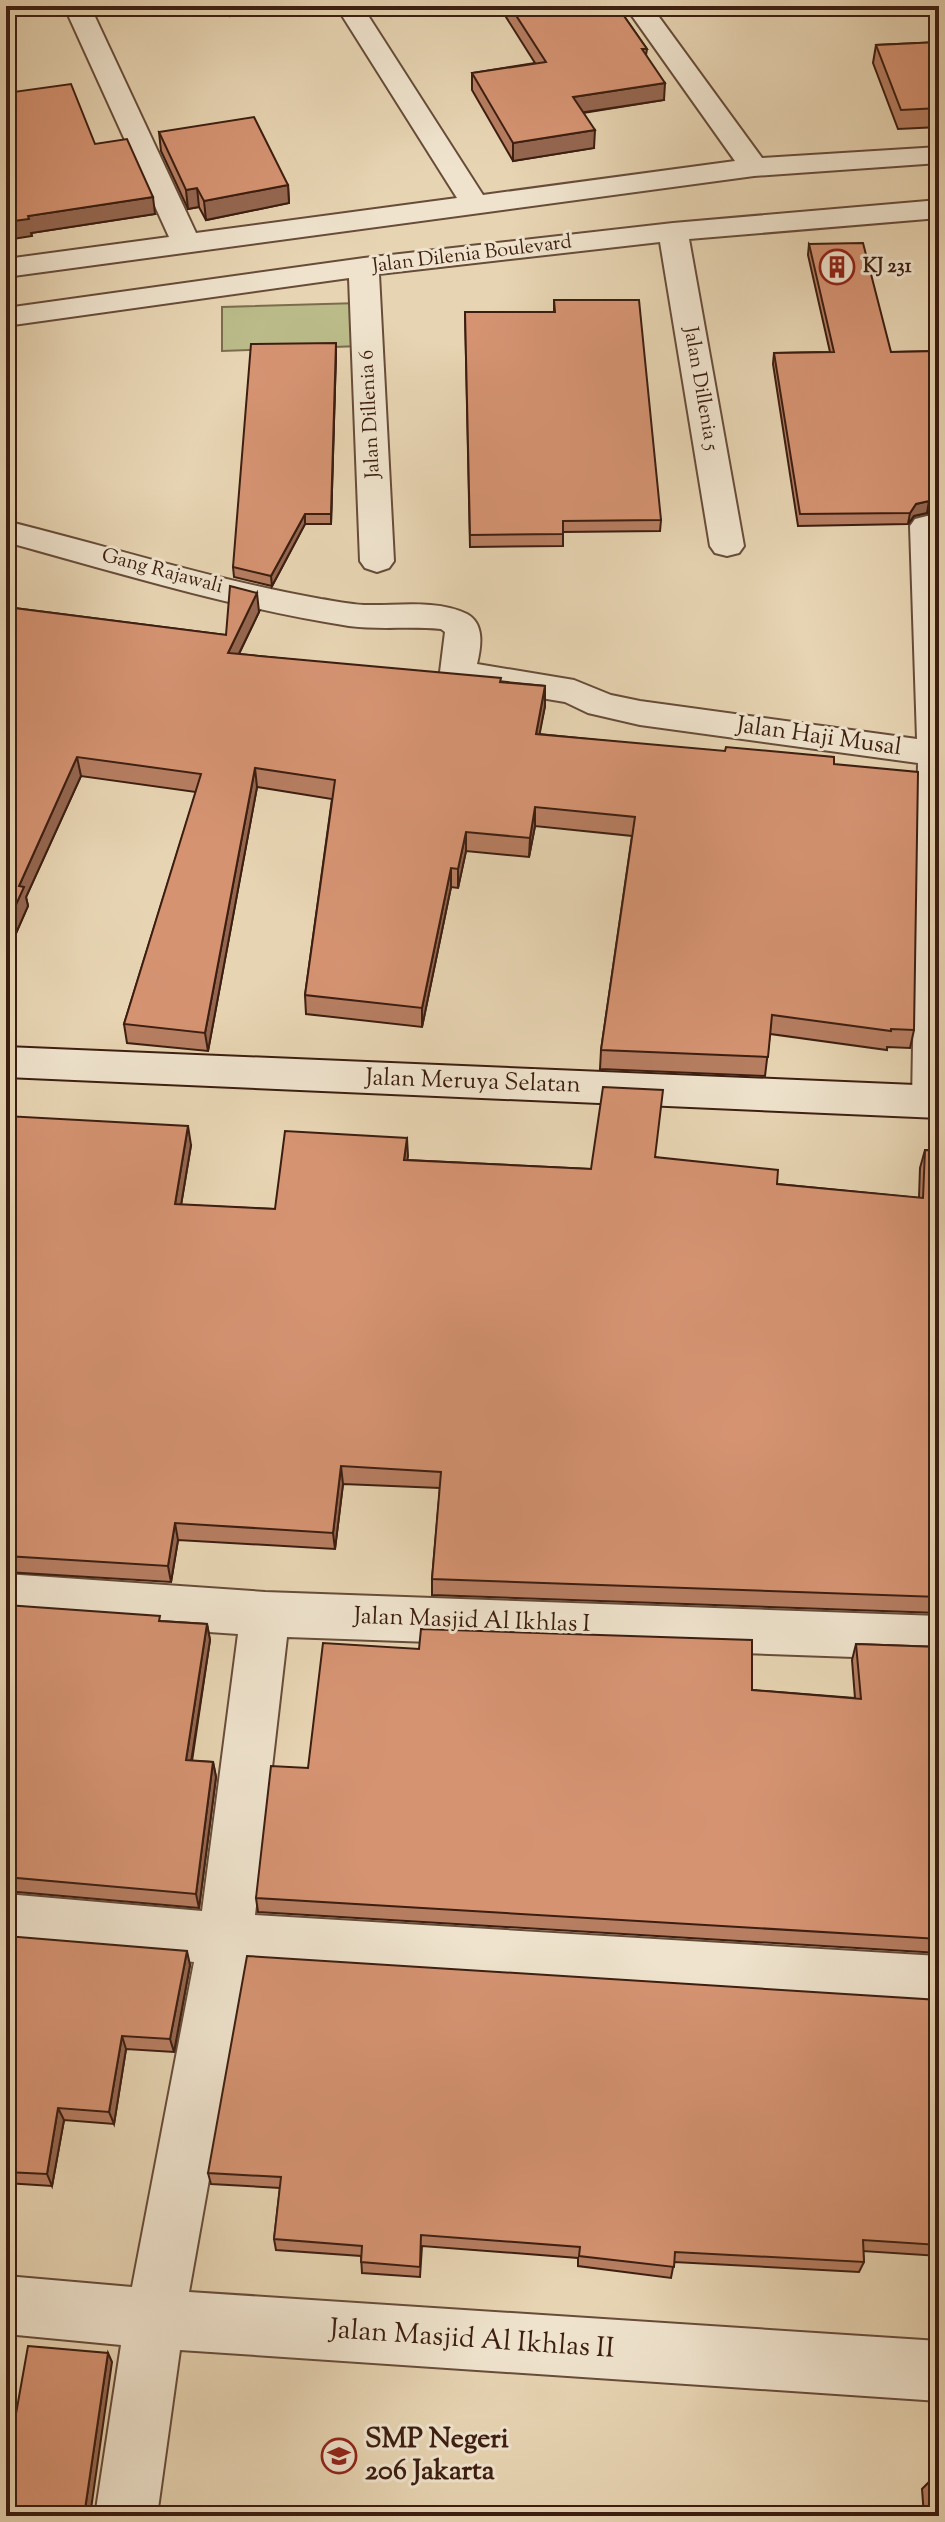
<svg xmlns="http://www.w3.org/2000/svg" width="945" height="2522" font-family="'Sorts Mill Goudy',serif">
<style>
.green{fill:#babb89;stroke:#7b6c4d;stroke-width:2}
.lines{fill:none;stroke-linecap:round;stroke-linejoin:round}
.street-casing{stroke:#674c39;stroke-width:4}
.secondary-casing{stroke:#3c1e11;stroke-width:4}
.street{fill:#efe3cd;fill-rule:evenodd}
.secondary{fill:#efe3cd;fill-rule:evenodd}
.wall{fill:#b77e62;stroke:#3c1e11;stroke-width:2}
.shaded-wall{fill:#956750;stroke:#3c1e11;stroke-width:2}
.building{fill:#d59372;stroke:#3c1e11;stroke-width:2}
.labels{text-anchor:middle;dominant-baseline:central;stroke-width:6;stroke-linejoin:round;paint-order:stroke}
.far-street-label{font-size:20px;fill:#3c1e11;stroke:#efe3cd}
.far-poi-label{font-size:20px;font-weight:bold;fill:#3c1e11;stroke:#efe3cd;text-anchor:start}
.street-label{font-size:24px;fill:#3c1e11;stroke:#efe3cd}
.near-street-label{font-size:28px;fill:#3c1e11;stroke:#efe3cd}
.near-poi-label{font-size:28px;font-weight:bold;fill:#3c1e11;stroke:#efe3cd;text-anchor:start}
</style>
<rect width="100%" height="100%" fill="#e7d4b2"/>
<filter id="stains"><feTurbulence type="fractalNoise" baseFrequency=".0025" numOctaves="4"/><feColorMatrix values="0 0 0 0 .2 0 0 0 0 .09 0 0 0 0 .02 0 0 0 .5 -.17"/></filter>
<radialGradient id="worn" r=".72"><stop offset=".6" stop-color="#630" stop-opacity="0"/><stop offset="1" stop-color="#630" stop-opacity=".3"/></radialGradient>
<!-- green -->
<path class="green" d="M359,303l2,43 -139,5v-44z"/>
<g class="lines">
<!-- street casing -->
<g class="street-casing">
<g id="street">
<path d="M64,6h26l106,227 261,-35 -121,-192h26l121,189 252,-34 -110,-155h26l111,152 177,-11v16l-185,13 -748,101v-18l163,-22z"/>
<path d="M939,200v18l-250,21 55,307 -5,7 -12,3 -12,-3 -5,-7 -50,-304 -281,32 15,287 -5,7 -12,4 -12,-4 -5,-7 -11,-283 -343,48v-18l358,-50 309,-35z"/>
<path d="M927,516h12v600l-6,2 -15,-5 -6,-11 6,-339 -278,-38 -52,-12 -23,-11 -107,-18 -13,-4 -5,-8 5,-40 -4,-3c-31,-3 -62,1 -92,-3 -116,-18 -230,-53 -343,-84v-21c105,26 208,59 315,78 14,2 28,5 43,6 32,1 73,-6 103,9 18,10 14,33 10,50l97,16 37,15 29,6 277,38 -7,-213 5,-7z"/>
<path d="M6,1574l259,18 674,24v44l-652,-23 -32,278 684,41v54l-692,-44 -58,326 750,49v60l-759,-51 -23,166h-62l26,-171 -115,-11v-58l126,11 62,-325 -188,-16v-52l196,17 36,-277 -232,-16z"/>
</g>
</g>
<!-- secondary casing -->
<g class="secondary-casing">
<path id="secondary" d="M6,1047l933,39v32l-933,-41z"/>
</g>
<!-- street -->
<use href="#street" class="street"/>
<!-- secondary -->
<use href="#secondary" class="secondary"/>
</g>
<!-- wall -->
<g class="wall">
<path d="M225,6h72l-67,10z"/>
<path d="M499,6h118l30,43 -1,6 18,45 -81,13 11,35 -81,13 -41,-71v-17l63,-10z"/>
<path d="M939,42v85l-41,2 -25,-66 3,-18z"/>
<path d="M6,93l89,51 60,70 -124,19 1,3 -26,-84z"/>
<path d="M159,132l129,53 1,18 -83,17 -7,-13 -11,2 -27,-58z"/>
<path d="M809,244l82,108 48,-1v163l-12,-1 -13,3 -6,8 -110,2 -25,-162 1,-11 56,-1 -22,-97z"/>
<path d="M554,300l107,220 -1,11 -97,1v14l-93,1 -5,-235h89z"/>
<path d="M336,353l-5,171h-26l-33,62 -38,-9 -1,-10z"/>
<path d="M6,607l220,28 33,-23 -20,42 306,32v20l-6,28 295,30 80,266 -4,18 -23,-1v3l-117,-16 -5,42 -165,-7 1,-19 31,-214 -97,-10 -6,31 -63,-6 -8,37 -7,-1 -29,140 -116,-13 -1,-19 27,-196 -75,-12 -49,264 -81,-8 -3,-19 72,-232 -115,-16 -55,121 2,9 -22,50z"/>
<path d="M6,1116l185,29 -10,60 94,4 132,-71v22l184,9 64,-12 122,27 142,14 1,-30 5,-18 14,1v462l-507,-18v-16l8,-91 -97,-4 -8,65 -157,-9 -7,42 -165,-10z"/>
<path d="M6,1605l155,16 46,3 3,16 -18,121 21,1 3,15 -17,131 -193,-17z"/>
<path d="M856,1644l83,3v306l-681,-41 -2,-14 52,-130 444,-78 103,8 -3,-38z"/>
<path d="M6,1936l184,29 -16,87 -48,-3 -12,75 -50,-4 -12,66 -46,-3z"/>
<path d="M939,2000v256l-76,-5 1,11 -5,10 -185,-10 -3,16 -93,-12v-8l-156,-12 -2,31 -58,-4 -1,-17 -85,-6 -2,-11 6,-51 -69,-4 -3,-11z"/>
<path d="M929,2482l10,34h-15l-2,-27z"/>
</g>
<!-- shaded-wall -->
<g class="shaded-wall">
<path d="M229,6h68l-67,10z"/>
<path d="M665,83l-1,17 -92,14 1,-17z"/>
<path d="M595,130l-1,18 -81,13v-18z"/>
<path d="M288,185l1,18 -83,17 -2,-19z"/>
<path d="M197,188l2,19 -11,2 -2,-19z"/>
<path d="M153,197l2,17 -124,19 1,3 -26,4v-18l22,-6z"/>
<path d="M336,343v10l-5,171v-10z"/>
<path d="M929,501l-2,12 -13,3 -6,8 2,-11 6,-9z"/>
<path d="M305,514v10l-33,62 -1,-10z"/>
<path d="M257,593l2,19 -29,60 -2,-19z"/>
<path d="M545,686v20l-9,47v-19z"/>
<path d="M77,757l4,19 -55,121 2,9 -22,50v-29l13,-41z"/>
<path d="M255,768l2,19 -49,264 -3,-18z"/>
<path d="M535,807v19l-6,31 1,-19z"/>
<path d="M466,832v19l-8,37v-19z"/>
<path d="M451,868v19l-29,140v-19z"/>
<path d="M188,1126l3,19 -13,78 -3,-19z"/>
<path d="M407,1138l1,18 -3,23 -1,-19z"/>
<path d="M341,1466l2,18 -8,65 -2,-16z"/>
<path d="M175,1523l3,17 -7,42 -3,-16z"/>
<path d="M207,1624l3,16 -21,135 -3,-15z"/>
<path d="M213,1762l3,15 -17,131 -3,-14z"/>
<path d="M187,1951l3,14 -16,87 -4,-13z"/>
<path d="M122,2036l4,13 -12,75 -5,-12z"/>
<path d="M58,2108l6,12 -12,66 -5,-12z"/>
<path d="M108,2353l4,9 -22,154h-6z"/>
</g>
<!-- building -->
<g class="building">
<path d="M510,6h107l30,43h-5l23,34 -92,14 22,33 -82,13 -41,-70 74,-11z"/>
<path d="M939,42v66l-38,2 -25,-65z"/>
<path d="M71,84l24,60 32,-5 26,58 -125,19 1,3 -23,3v-60l6,-1 -6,-18v-50z"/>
<path d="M254,117l34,68 -84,16 -7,-13 -11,2 -27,-58z"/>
<path d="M863,243l28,109 48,-1v151l-10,-1 -13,3 -6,9 -110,1 -26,-161 60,-1 -25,-108z"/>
<path d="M554,300h85l22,220 -98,1v13l-93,1 -5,-223h90z"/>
<path d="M336,343l-5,171h-26l-34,62 -38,-9 18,-223z"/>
<path d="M230,586l27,7 -29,60 273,25 -1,4 45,4 -9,48 189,17 1,-4 108,10v7l84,8 -4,258 -23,-1v2l-119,-16 -4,42 -167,-7 34,-233 -100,-10 -5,31 -64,-6 -8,37 -7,-1 -29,140 -117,-13 30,-215 -80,-12 -50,265 -81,-9 77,-250 -124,-17 -58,129 5,1 -18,40v-320l220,28z"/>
<path d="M603,1087l60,3 -8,67 123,13 -1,14 146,14 2,-48 14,1v446l-507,-18 9,-107 -100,-6 -8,67 -158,-10 -7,43 -162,-10v-440l182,10 -13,78 100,5 10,-78 122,7 -3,22 187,9z"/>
<path d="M6,1605l154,11 -1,5 48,3 -21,136 27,2 -17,132 -190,-17z"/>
<path d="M421,1629l331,11v50l109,9 -5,-55 83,3v292l-683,-41 15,-132 37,2 15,-125 96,6z"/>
<path d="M6,1936l181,15 -17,88 -48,-3 -13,76 -51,-4 -11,66 -41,-2z"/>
<path d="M247,1956l692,44v245l-76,-5 1,22 -189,-10 -1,15 -95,-11 1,-9 -159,-12 -1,32 -59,-5 1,-16 -88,-7 7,-62 -73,-4z"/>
<path d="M28,2346l80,7 -24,163h-78v-74h5z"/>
<path d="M929,2482h10v34h-8z"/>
</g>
<!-- icons -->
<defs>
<g id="building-ring" transform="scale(1.8)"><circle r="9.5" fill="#efe3cd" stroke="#8f2418" stroke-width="1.5"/><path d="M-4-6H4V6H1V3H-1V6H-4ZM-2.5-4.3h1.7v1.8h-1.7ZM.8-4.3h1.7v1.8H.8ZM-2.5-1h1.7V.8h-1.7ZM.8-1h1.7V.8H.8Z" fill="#8f2418"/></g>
<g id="school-ring" transform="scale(1.8)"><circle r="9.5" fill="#efe3cd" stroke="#8f2418" stroke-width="1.5"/><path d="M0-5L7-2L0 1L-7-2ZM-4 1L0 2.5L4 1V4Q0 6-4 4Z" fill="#8f2418"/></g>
</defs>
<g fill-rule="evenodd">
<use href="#building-ring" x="837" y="267"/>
<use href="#school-ring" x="339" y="2456"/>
</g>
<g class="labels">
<!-- far-street labels -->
<g class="far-street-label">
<text transform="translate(472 255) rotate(-7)">Jalan Dilenia Boulevard</text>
<text transform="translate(700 389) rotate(80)">Jalan Dillenia 5</text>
<text transform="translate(371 414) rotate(-93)">Jalan Dillenia 6</text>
<text transform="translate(162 572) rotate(15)">Gang Rajawali</text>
</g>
<!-- far-poi labels -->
<g class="far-poi-label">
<text x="863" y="267">KJ 231</text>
</g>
<!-- street labels -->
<g class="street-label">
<text transform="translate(819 737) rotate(8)">Jalan Haji Musal</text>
<text transform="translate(473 1082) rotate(2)">Jalan Meruya Selatan</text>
<text transform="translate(472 1621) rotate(2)">Jalan Masjid Al Ikhlas I</text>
</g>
<!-- near-street labels -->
<g class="near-street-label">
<text transform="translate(472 2340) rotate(4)">Jalan Masjid Al Ikhlas II</text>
</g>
<!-- near-poi labels -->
<g class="near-poi-label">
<text x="365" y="2440">SMP Negeri<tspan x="365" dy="32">206 Jakarta</tspan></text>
</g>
</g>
<!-- margin -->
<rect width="945" height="2522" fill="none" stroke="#e7d4b2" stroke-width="32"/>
<rect x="8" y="8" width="929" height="2506" fill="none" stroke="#3c1e11" stroke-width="4"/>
<rect x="16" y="16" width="913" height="2490" fill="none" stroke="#3c1e11" stroke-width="2"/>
<rect width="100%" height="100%" filter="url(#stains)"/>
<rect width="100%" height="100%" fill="url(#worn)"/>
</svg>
